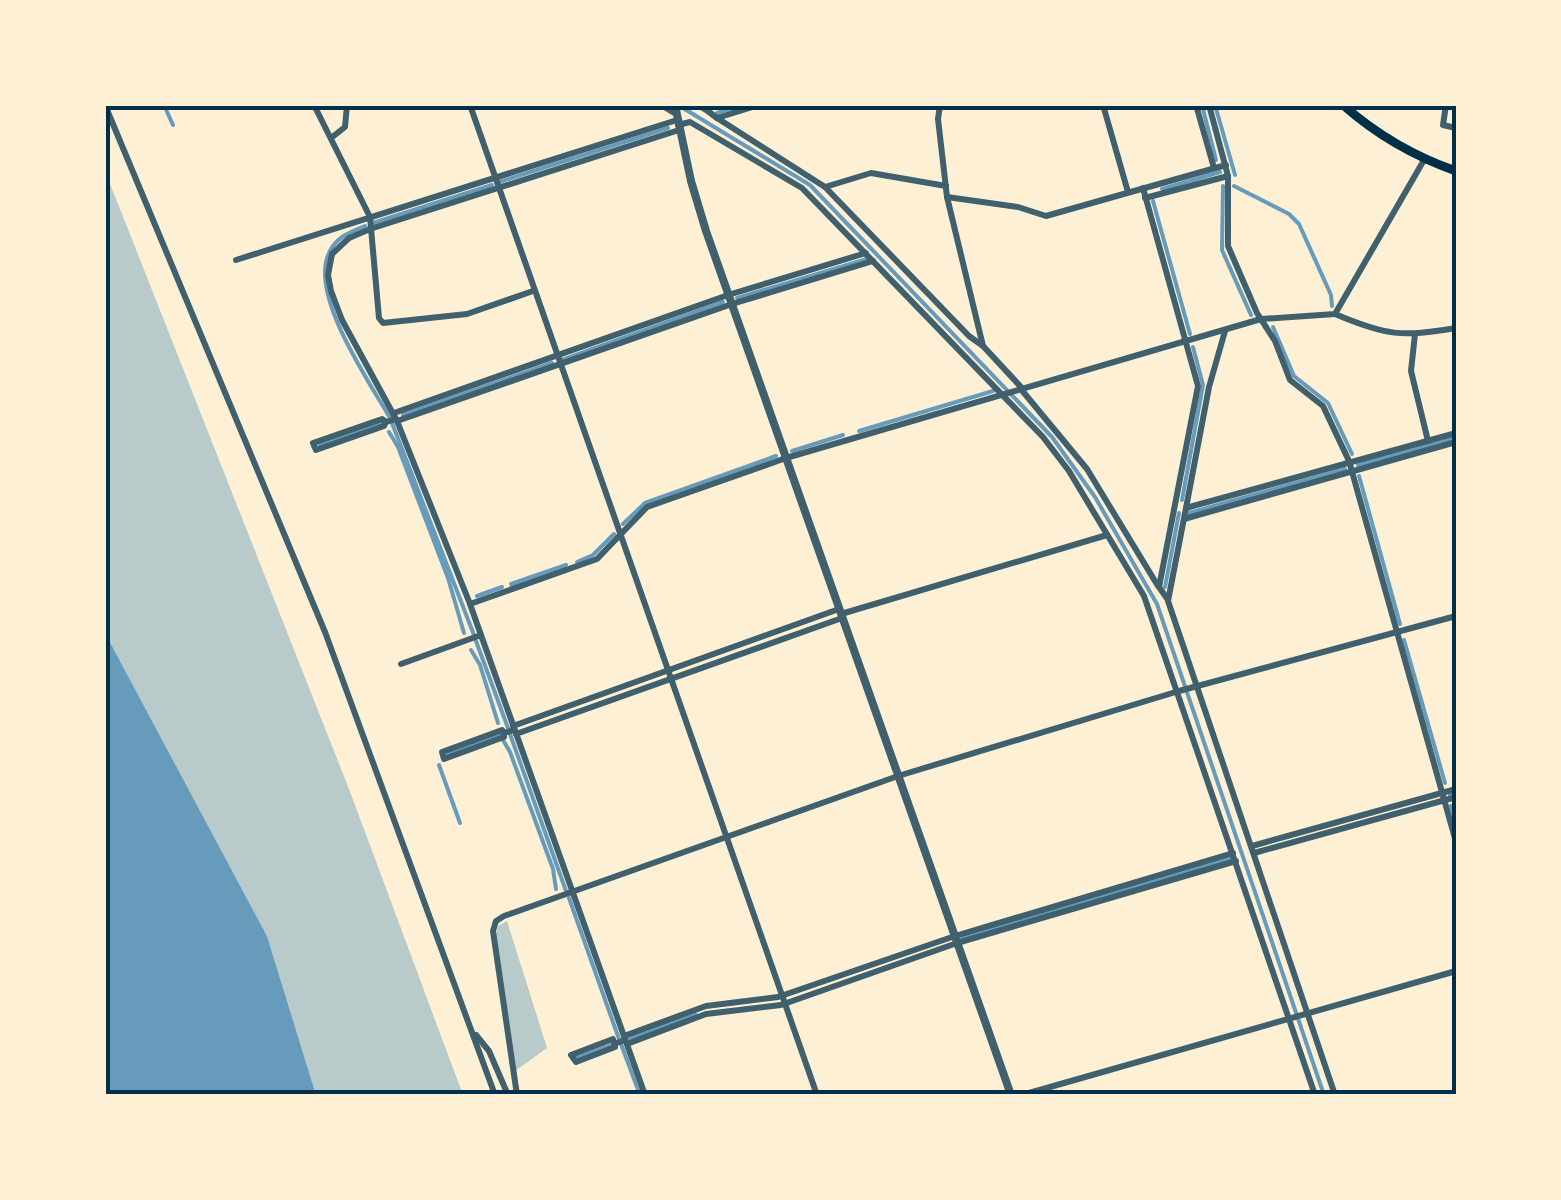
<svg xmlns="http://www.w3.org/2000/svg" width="1561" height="1200" font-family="'Archivo Narrow',sans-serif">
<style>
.green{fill:#b9caca}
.water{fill:#669bbc}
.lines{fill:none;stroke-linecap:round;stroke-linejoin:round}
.stream{stroke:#669bbc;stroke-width:4}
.minor{stroke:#3f606c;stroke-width:6}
.tertiary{stroke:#3f606c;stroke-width:8}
.primary{stroke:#003049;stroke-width:9}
.neatline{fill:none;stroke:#003049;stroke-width:4}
</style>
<rect width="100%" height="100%" fill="#fdf0d5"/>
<!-- green -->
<g class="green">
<path d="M105,171l244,618 114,306h-147l-49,-159 -162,-303z"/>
<path d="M507,921l40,127 -32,23 -19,-136 2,-9z"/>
</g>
<!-- water -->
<path class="water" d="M105,633l162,303 49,159h-211z"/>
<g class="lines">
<!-- stream -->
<g class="stream">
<path d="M164,105l9,20"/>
<path d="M678,105l132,80 242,252 43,60 62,107 167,491"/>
<path d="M1202,105l14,55"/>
<path d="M1215,105l20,70"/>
<path d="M717,113l25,-8"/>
<path d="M499,182l169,-54"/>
<path d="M1223,186l-1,64 29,65"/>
<path d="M1234,186l55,28 10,10 32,71 1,11"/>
<path d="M1162,189l58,-17"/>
<path d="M1153,201l37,133"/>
<path d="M373,223l119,-38"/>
<path d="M365,226c-15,6 -29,11 -36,27 -20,42 40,128 61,165"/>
<path d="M737,298l130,-39"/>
<path d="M1273,327l21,49 34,27 24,51"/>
<path d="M562,360l161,-58"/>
<path d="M403,415l149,-52"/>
<path d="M392,423l82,212"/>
<path d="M859,431l134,-40"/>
<path d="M389,432l9,15 50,131 16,55"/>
<path d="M320,445l61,-22"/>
<path d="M792,451l51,-16"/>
<path d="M1358,465l98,-27"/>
<path d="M1359,476l41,148"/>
<path d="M1182,500l21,-115 -10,-38"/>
<path d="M1189,513l156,-44"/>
<path d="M623,524l22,-21 131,-47"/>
<path d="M577,562l16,-7 21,-21"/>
<path d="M511,584l55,-19"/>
<path d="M1165,587l14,-74"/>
<path d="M477,596l25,-9"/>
<path d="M1404,640l41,143"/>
<path d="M476,641l32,87"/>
<path d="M471,650l9,15 18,58"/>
<path d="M510,734l56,157"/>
<path d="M503,740l7,12 43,117 3,20"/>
<path d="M446,754l55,-19"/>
<path d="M439,765l21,58"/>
<path d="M1450,795l6,-1"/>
<path d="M1451,806l5,17"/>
<path d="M569,898l50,141"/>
<path d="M962,938l269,-80"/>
<path d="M630,1038l66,-23"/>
<path d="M621,1044l19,51"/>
<path d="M576,1058l34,-12"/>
</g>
<!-- minor -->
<g class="minor">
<path d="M105,105l220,527 170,463"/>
<path d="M314,105l56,112 9,101 4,5 84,-9 66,-23"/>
<path d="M470,105l347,990"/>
<path d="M661,105l15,9"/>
<path d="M697,105l8,4 14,-4"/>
<path d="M940,105l-2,14 9,78 36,149 38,41"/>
<path d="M1103,105l25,87"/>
<path d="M1196,105l18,63"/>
<path d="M1209,105l19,71v70l29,67 18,28 15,39 33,26 26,55 107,381"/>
<path d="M1446,105l-3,20 13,3"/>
<path d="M705,109l12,9 42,-13"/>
<path d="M717,118l108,69 144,149 14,10"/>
<path d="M678,125l12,-3 112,66 241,249 26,34 75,125 171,499"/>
<path d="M331,138l14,-11 2,-22"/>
<path d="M825,187l46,-14 75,13"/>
<path d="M1143,188l55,198 -39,201 9,13"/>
<path d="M947,197l71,10 28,9 180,-51"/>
<path d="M1145,198l83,-22"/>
<path d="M236,260l441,-140"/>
<path d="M1335,314c52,22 66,23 121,14"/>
<path d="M1225,331l-16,56 -23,121 270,-75"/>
<path d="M1415,334l-4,37 17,70"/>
<path d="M1020,388l67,81 71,117"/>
<path d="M394,413l334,-118 138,-42"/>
<path d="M397,421l335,-117 141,-43"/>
<path d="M386,422l-2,4 -68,24 -3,-7 69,-24 4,3 10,-3"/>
<path d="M1186,508l-18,93 167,494"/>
<path d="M1184,519l272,-77"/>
<path d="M470,604l-73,-183 -55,-101 -11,-29 -3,-16 4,-21 17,-16 21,-9 309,-99"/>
<path d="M841,614l266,-79"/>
<path d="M481,635l164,460"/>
<path d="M401,664l80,-29 -11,-31 127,-45 50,-52 139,-49 475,-139 74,-5 89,-154"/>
<path d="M513,726l326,-117"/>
<path d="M504,733v4l-60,22 -2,-7 60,-22 2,3 10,-3"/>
<path d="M516,734l326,-116"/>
<path d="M1252,846l204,-57"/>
<path d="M1254,853l202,-56"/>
<path d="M476,1035l13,16 19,44"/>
<path d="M624,1036l82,-30 72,-9 177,-61 278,-83"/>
<path d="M614,1044l1,3 -39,15 -5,-7 42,-16 1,5 11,-4"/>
<path d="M627,1044l79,-30 75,-9 176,-62 279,-82"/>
<path d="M517,1095l-24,-164 3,-10 8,-5 394,-140 281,-85 277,-75"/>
<path d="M1022,1095l434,-124"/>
</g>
<!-- tertiary -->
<path class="tertiary" d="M675,105l16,76 15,50 305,864"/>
<!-- primary -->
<path class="primary" d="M1343,105c34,30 70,51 113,66"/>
</g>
<!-- border -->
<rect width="1561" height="1200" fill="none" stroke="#fdf0d5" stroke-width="215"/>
<rect x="108" y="108" width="1346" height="984" class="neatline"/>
</svg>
